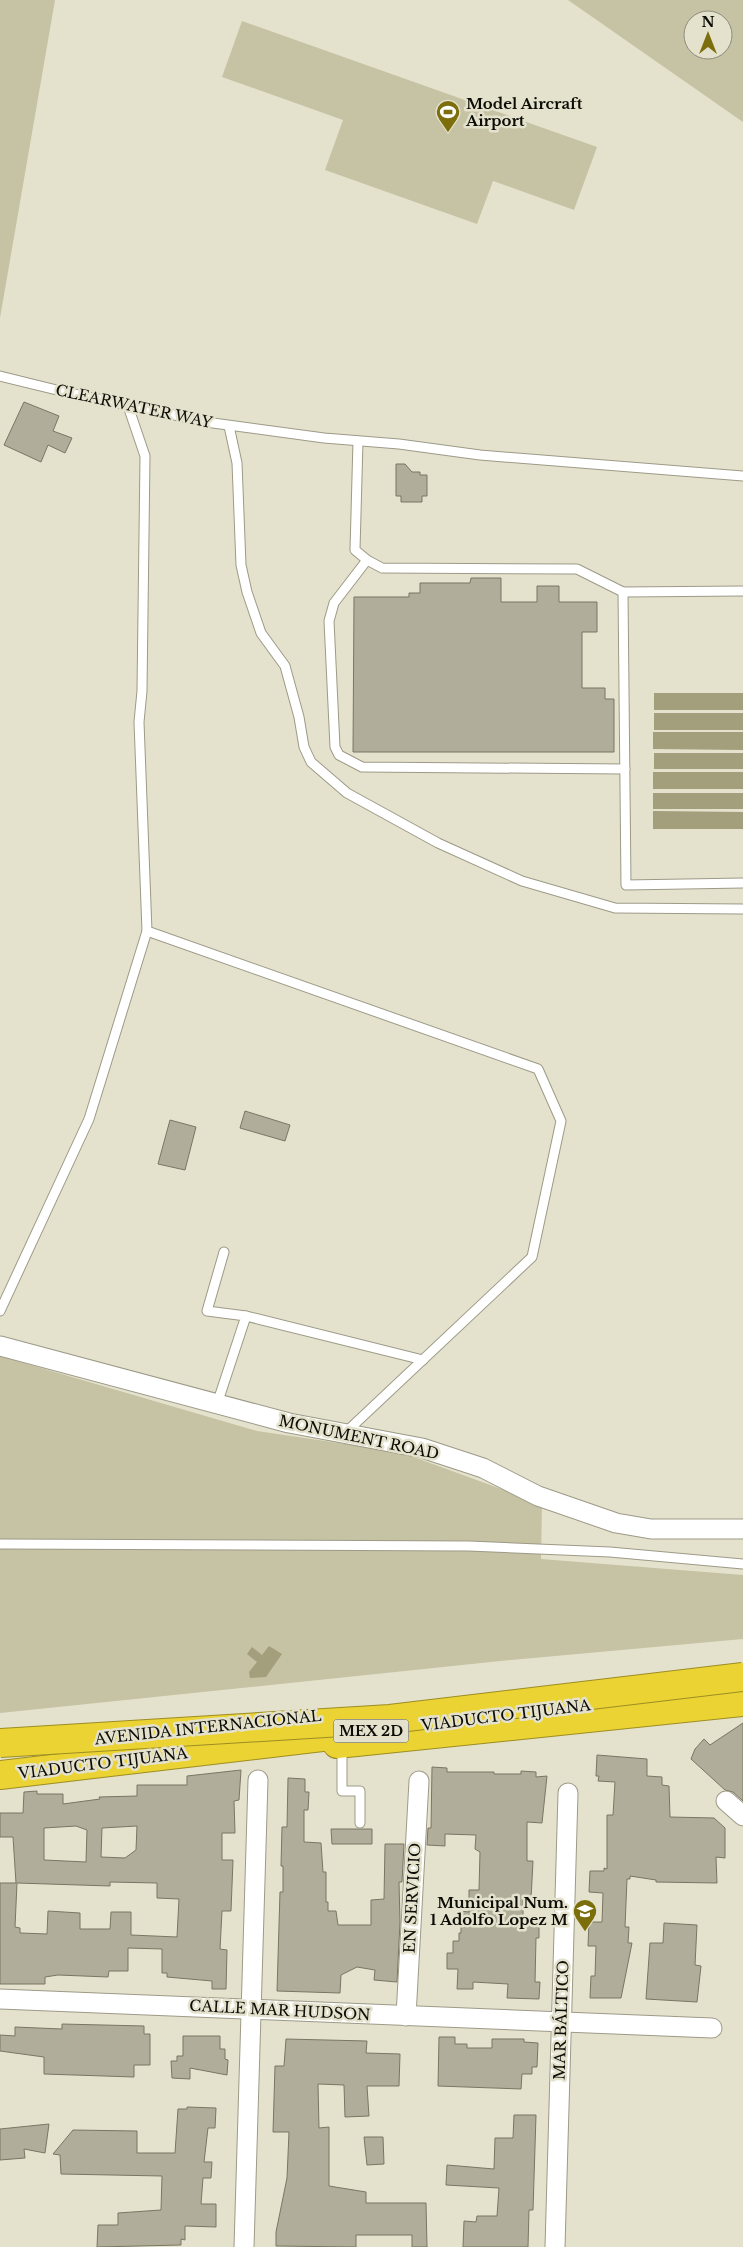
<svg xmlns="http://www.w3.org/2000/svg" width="743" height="2247" font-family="'Libre Baskerville',serif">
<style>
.green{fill:#c6c2a4;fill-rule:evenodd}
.water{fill:#a39e7b}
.building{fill:#b0ad9a;stroke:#797664;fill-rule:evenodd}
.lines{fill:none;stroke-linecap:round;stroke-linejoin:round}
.lane-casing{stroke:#9d9a87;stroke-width:11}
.street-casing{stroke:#9d9a87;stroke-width:21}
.highway-casing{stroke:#9d8d23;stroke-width:30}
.lane{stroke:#fff;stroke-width:9}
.street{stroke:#fff;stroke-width:19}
.highway{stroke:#ead333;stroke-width:28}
.highway-bridge-casing{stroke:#9d8d23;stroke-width:30;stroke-linecap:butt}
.highway-bridge{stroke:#ead333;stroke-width:28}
.labels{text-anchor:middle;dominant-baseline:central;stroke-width:5;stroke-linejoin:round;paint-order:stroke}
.shield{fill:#e4e2cd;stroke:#4e4c42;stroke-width:1}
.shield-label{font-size:14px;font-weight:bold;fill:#0d0c06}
.poi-label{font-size:15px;font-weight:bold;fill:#0d0c06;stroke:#e4e2cd;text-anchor:start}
.street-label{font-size:15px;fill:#0d0c06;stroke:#e4e2cd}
</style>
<rect width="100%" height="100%" fill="#e4e2cd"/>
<!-- green -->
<g class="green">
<path d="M0,0h55l-55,318z"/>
<path d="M568,0h175v122zM693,20h30v30h-30z"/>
<path d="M242,21l355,126 -23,63 -81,-29 -16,43 -152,-54 18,-50 -121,-43z"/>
<path d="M0,1356l257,75 143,21 142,52 -1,55 202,16v64l-232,21 -511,53z"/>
</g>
<!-- water -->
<g class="water">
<rect x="654" y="693" width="89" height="17"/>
<rect x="654" y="713" width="89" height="17"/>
<path d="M653,732h90v18l-90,-1z"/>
<rect x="654" y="753" width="89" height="16"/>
<rect x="653" y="772" width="90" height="17"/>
<rect x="653" y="793" width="90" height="16"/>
<path d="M653,811l90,1v17h-90z"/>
<path d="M269,1646l13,8 -16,23 -16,1 -1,-6 8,-10 -10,-8 5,-7 10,8z"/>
</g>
<!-- building -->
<g class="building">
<path d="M24,402l35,14 -6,15 19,7 -7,15 -17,-8 -7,17 -37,-17z"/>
<path d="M396,464h9l7,8h8v3h7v21h-5v6h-21v-6h-5z"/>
<path d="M471,578h30v24h36v-16h22v16h38v30h-15v56h23v11h9v53h-261l1,-155h55v-4h11v-10h50z"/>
<path d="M245,1111l45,14 -5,16 -45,-13z"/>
<path d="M170,1120l26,7 -11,43 -27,-6z"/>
<path d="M743,1723v78l-10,-9 -8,-2 -34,-31 4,-10 9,-10 6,6z"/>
<path d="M597,1755l50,4v17l15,1v8l7,1 1,31 44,1 11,10v30l-9,-1 1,26 -61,-1v-2l-26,-4v3h-3l-2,48h4l-1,16h4l-11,55h-31l1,-22h4l1,-30h-8l1,-24h13l1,-29 -14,-1 1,-21h14v-3l3,1v-54h6l2,-33 -17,-1 1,-5h-3z"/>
<path d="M432,1767l15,1v4h47v2h27v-3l15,1v5l11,-1 -5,47 -15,-1v39h6l-2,38 -8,-1v26l16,1v13h-3l-1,44h5l-1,17 -32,-1 1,-14 -35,-2v7h-16l1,-20h-11v-16h6v-12h6v-8h2v-22l8,1v-22h10l1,-38 -5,-3 1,-14 -31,-1v12l-18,-1 1,-17h3z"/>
<path d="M241,1770l-2,30 -5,1 1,32h-13v27h11l-2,51h-9l-2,38 7,1 -1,39h-14v-8l-45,-4v-4h-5v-24l-34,-1v23h-19l-1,6 -50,-2 -13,2v7h-45v-101h16l-3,-46h-13v-24h23l1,-21 13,-1v3h26v10l37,-5 -1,-2 38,-1v-11h50v-9zM76,1826l11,4 -1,32 -42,-2v-32zM137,1826l-1,24 -11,8 -24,-1 1,-29zM110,1882l47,1v15l22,1 -2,38 -46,-2v-23h-20l-1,17h-30v-16l-32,-2 -1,23 -27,-1v-5l-5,-1 2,-44 93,3z"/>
<path d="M288,1778l17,1v13h4l-1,18h-4v32l17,1 2,29h3v30h2v9h8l2,14h33v-25l13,-1 1,-55h19l-2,38h-3l1,40 -3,60 -23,-2 1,-10 -18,-3 -16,8 -1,18 -63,-2 3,-99h3v-26h-2l1,-39h5z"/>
<path d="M331,1829h41v15h-40z"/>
<path d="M664,1923l33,2 -2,40 6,1 -4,36 -51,-3 4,-56h13z"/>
<path d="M62,2024l82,2v8h6v31h-16v12l-90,-3v-17l-44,-6v-16l15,1v-9l47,2z"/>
<path d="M183,2036h37v13h5v10l3,1 -1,15 -37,-7v11l-18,-1 -1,-17h6v-5h6z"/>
<path d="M439,2037h16v7h12v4h25v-9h32v3l14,1 -1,24h-5v7h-10l-1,15 -83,-3z"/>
<path d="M286,2039l81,2 -1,12 34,1 -1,32h-32l2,30 -24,1 -1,-32 -26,-1 1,44 10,-1v59l37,6v11h60l1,44h-15v-12h-56v12l-80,-1v-14l11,-54 2,-46h-16l2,-66h9z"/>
<path d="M187,2107l29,1 -1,20h-7l-4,34h8l-1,16h-8l-2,26h15v23l-31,-1v14l-4,-1v6l-84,2 1,-22h20v-12l43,-3 1,-34 -101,-2 -1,-19 -7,-1 20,-24 64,1v22h38l3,-44h9z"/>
<path d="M514,2115h22l-3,95h-4l-1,37h-65l1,-26 12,1 1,-6h20l2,-28 -53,-3 1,-20 47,4 1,-31h18z"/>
<path d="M49,2124l-4,29 -21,-4 1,9 -25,2v-31z"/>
<path d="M364,2137h19l1,27 -17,1z"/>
</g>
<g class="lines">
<!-- lane casing -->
<g class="lane-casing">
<g id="lane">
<path d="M0,376l69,17 144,30 111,15 75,6 81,11 263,21"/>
<path d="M128,406l17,50 -3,235 -3,31 8,209 391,138 23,52 -29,136 -188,177"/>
<path d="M229,426l8,37 4,102 6,27 14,41 24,33 14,51 5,30 7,15 36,31 91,50 84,38 93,27 128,1"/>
<path d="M358,441l-3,109 12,10 15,8 195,1 46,23 3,293 117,-2"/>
<path d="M367,560l-33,43 -5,18 6,126 4,8 23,12 263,2"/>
<path d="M623,592l120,-1"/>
<path d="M0,1311l89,-192 58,-188"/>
<path d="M246,1316l177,44"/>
<path d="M217,1404l29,-88 -39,-5 17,-59"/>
<path d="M0,1544l469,2 141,6 133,12"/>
<path d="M342,1746v45h18v32"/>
</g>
</g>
<!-- street casing -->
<g class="street-casing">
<g id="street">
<path d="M0,1346l289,77 133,25 61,20 55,28 78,27 35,6h92"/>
<path d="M726,1801l17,15"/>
<path d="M0,1999l712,29"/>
<path d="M406,2016l13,-235"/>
<path d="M244,2247l14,-467"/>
<path d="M555,2247l13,-454"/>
</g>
</g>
<!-- highway casing -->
<g class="highway-casing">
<g id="highway">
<path d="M337,1744l406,-42"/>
<path d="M0,1775l356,-42"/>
</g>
</g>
<!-- lane -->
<use href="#lane" class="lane"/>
<!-- street -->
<use href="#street" class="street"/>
<!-- highway -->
<use href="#highway" class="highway"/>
<!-- highway-bridge casing -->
<g class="highway-bridge-casing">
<path id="highway-bridge" d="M0,1743l390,-24 353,-42"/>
</g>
<!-- highway-bridge -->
<use href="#highway-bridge" class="highway-bridge"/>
</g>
<!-- icons -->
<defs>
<g id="stadium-pin" transform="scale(1.25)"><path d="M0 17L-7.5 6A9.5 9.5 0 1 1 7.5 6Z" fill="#7b6e0b" stroke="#e4e2cd"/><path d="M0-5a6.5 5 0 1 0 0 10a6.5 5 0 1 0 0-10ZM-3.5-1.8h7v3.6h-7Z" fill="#fff"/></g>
<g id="school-pin" transform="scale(1.25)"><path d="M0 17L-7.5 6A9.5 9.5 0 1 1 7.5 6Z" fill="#7b6e0b" stroke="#e4e2cd"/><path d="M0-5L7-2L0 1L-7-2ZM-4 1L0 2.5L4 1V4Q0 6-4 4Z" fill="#fff"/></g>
</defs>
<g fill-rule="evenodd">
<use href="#stadium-pin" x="448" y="112"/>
<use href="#school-pin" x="585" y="1911"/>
</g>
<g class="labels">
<!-- shield labels -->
<rect class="shield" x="333.5" y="1719.5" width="75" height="23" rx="4"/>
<g class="shield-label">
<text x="371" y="1731">MEX 2D</text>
</g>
<!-- poi labels -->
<g class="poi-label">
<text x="466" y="103">Model Aircraft<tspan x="466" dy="17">Airport</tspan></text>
<text x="568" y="1902" text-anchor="end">Municipal Num.<tspan x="568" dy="17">1 Adolfo Lopez M</tspan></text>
</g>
<!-- street labels -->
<g class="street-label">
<text transform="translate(134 406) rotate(12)">CLEARWATER WAY</text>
<text transform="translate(359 1437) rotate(12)">MONUMENT ROAD</text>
<text transform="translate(506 1715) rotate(-7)">VIADUCTO TIJUANA</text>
<text transform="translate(208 1727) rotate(-6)">AVENIDA INTERNACIONAL</text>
<text transform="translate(103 1763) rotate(-7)">VIADUCTO TIJUANA</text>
<text transform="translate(412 1898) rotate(-87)">EN SERVICIO</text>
<text transform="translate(280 2010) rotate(3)">CALLE MAR HUDSON</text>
<text transform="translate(561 2020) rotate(-88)">MAR BÁLTICO</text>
</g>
</g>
<!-- north arrow -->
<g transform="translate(708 35)"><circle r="24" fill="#e4e2cd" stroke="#8e8c7d"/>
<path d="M0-4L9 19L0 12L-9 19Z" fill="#7b6e0b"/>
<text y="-8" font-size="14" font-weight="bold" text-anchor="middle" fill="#0d0c06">N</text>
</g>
</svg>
